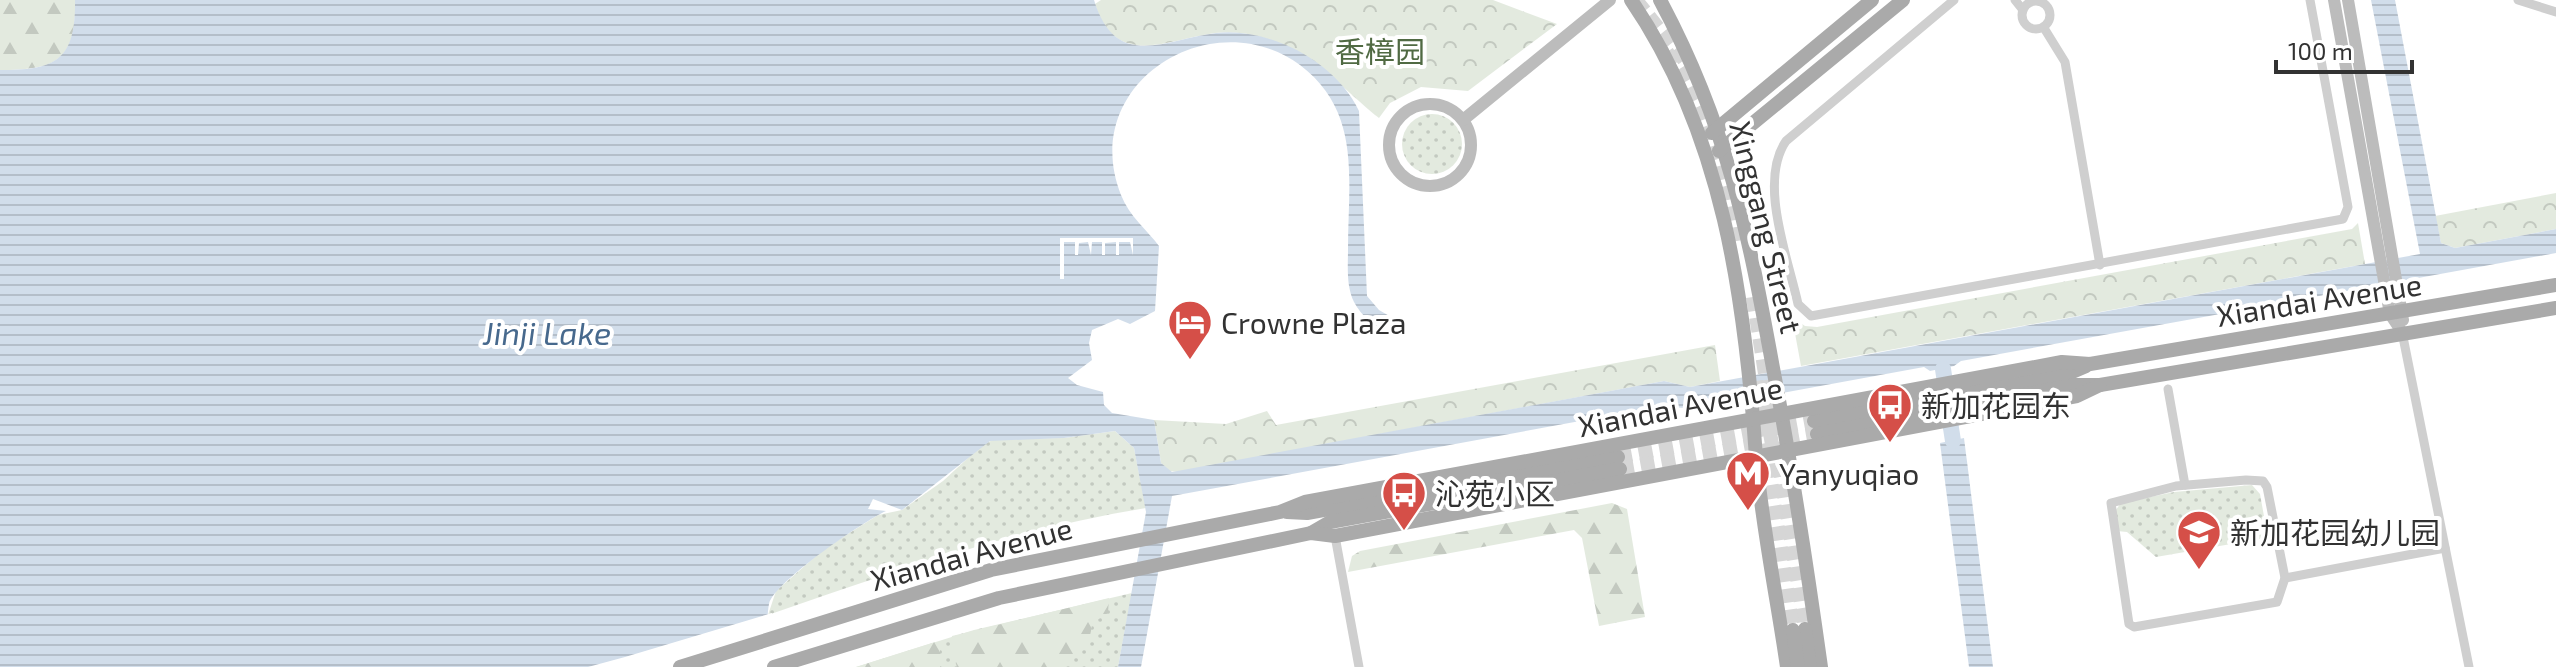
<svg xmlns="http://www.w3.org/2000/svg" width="2556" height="667" font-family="'Exo 2','Noto Sans SC',sans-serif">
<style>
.grass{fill:url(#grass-dots)}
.forest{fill:url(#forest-firs)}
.park{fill:url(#park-crowns)}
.water{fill:url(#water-rules)}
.pier{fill:#fff}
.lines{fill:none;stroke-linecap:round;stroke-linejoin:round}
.river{stroke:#d1ddea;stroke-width:16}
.primary-tunnel{stroke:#d6d6d6;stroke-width:14;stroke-dasharray:14 7;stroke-linecap:butt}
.street{stroke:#cfcfcf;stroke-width:9}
.secondary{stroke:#bcbcbc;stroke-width:12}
.primary{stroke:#aaa;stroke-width:14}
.labels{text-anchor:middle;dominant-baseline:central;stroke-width:8;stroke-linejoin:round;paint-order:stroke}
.park-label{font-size:30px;fill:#506a43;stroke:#fff}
.street-label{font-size:30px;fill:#323232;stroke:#fff}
.poi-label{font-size:30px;fill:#323232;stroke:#fff;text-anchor:start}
.water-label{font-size:32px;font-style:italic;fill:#47698d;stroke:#fff}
</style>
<defs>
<pattern id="grass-dots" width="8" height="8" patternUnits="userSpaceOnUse" patternTransform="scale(2)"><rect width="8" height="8" fill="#e3eadf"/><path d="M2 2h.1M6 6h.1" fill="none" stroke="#c3c9c0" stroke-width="1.8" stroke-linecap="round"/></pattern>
<pattern id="forest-firs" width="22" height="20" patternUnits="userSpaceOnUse" patternTransform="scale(2)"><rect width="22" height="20" fill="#e3eadf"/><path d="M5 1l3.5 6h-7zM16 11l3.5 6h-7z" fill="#c3c9c0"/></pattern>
<pattern id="park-crowns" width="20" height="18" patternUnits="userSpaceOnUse" patternTransform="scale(2)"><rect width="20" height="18" fill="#e3eadf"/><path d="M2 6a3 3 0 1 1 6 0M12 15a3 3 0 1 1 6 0" fill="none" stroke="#c3c9c0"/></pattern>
<pattern id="water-rules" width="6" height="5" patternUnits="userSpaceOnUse" patternTransform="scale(2)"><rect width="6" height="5" fill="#d1ddea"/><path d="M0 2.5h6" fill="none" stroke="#b4bec9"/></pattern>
</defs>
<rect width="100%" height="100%" fill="#fff"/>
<!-- grass -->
<g class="grass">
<circle cx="1432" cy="144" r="30"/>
<path d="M1115,431l19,17 12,60c-130,21 -254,64 -378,107l8,-24 48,-42 54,-34 24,-5 41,-29 39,-36 13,-6 69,-1z"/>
<path d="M2252,485l8,9 9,50 -9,-5 -104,18 -29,-25 -10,-1 -2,-20 6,-8 53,-11z"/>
<path d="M1132,593l-14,74h-262l118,-37z"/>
</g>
<!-- forest -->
<g class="forest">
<path d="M0,0h75c2,62 -21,70 -75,70z"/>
<path d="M1612,503l15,6 18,108 -46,9 -17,-88 -8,-8 -226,42 4,-16 8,-5z"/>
<path d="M1109,598l-1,15 -16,10c-2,25 -12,35 -36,44h-99l-7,-21 2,-10z"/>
<path d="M935,642l5,8v17h-84z"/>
</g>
<!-- park -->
<g class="park">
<path d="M1101,0h392l64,24 -89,67 -47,-4 -31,16 -11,15c-37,-30 -67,-66 -115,-80 -15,-5 -33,-7 -49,-5 -47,6 -99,37 -120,-29z"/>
<path d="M2556,193v36l-101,19 -14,-5 -6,-27z"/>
<path d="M2358,223l7,41 -564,102 -9,-49 13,9 12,1 535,-98z"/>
<path d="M1715,345l5,36 -30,6 -26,-6 -486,91 -9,-1 -8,-8 -7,-43 72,4 41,-13 9,14z"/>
</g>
<!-- water -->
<g class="water">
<path d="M75,0h1019c22,72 72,39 122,33 54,-6 120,29 143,78l8,185 12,14 19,11 -11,16c-11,-10 -26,-21 -33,-35 -8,-16 -6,-36 -6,-53 0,-70 14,-137 -48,-184 -89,-65 -223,19 -179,130 8,21 27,36 38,51l-4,65 -25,13 -12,-5 -26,11 -3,13 3,17 -24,18 9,7 26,7 1,13 8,8 42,7 7,43 11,9 492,-91 26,6 730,-133 -49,-254h24l46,243 14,5 101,-19v24l-595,108 -7,5 -24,5 -6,-4 -229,42 -33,-3 -490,90 -31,171h-23l28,-155 -12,-64 -19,-17 -51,7 -74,3 -88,69 -29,-11 -5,10 18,2c-22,10 -112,71 -117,93 -4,20 2,43 4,63h-773v-597c54,0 76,-8 75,-70z"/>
<path d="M1964,438l29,229h-24l-29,-224z"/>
</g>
<!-- pier -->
<g class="pier">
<path d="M1060,238h73v17l-3,-13h-11v13h-3v-13l-11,1v12h-3v-13h-10l-1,13 -3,-13 -9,1 -1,12h-3v-13h-11v37h-4z"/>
<path d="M772,613l5,54h-189l37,-10z"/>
</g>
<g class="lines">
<!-- river -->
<g class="river">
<path d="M1943,369l3,20"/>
<path d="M1949,415l4,26"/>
</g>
<!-- primary-tunnel -->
<g class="primary-tunnel">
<path d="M1636,0l48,60"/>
<path d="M1667,52c41,57 58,125 68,193"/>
<path d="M1753,297l52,332"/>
<path d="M1756,381l37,249"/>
<path d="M1618,457l196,-36"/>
<path d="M1620,469l197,-35"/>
</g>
<!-- street -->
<g class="street">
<path d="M1954,0l-168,141c-28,41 2,117 12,163l13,12 532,-97 5,-12 -38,-207"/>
<path d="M2015,0l8,10"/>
<path d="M2518,0l38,12"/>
<circle cx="2036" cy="15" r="14"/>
<path d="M2044,28l21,34 35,203"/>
<path d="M2402,332l67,335"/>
<path d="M2168,389l17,96"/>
<path d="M2246,480l17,1 4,6 18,91 -8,24 -143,25 -5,-3 -18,-121 65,-17z"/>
<path d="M1335,536l24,131"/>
<path d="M2285,578l160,-30"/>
</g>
<!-- secondary -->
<g class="secondary">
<path d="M2334,0l56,314 12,18"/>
<path d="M2348,0l55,320"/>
<circle cx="1430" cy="145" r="41"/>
<path d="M1463,120l147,-120"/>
</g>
<!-- primary -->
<g class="primary">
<path d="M1631,0c92,134 114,299 125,457 6,70 21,140 31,210"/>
<path d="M1660,0c67,125 88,231 113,368 19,99 34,199 48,299"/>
<path d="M1712,133l160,-133"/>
<path d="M1719,151l184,-151"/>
<path d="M1814,421l251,-46 21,-9"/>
<path d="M1817,434l258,-49h25l456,-77"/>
<path d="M1287,512l20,1 311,-56"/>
<path d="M1311,533l19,-11 290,-53"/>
<path d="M1805,629l5,38"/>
<path d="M1793,630l5,37"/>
<path d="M680,667l311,-97 289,-58 25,-10 757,-140 28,2 466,-79"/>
<path d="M774,667l225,-69 312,-65 24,3 742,-140 23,-11"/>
</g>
</g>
<!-- icons -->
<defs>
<g id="hotel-pin" transform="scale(2.3)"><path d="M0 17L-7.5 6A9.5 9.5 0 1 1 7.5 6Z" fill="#d54f48" stroke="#fff"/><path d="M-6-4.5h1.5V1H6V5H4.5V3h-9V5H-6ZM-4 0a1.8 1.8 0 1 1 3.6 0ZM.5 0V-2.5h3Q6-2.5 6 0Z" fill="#fff"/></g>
<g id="bus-pin" transform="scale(2.3)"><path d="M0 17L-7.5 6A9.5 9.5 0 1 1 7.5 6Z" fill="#d54f48" stroke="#fff"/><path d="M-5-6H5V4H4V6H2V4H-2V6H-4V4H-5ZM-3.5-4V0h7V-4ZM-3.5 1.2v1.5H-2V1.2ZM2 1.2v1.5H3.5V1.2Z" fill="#fff"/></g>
<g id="metro-pin" transform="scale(2.3)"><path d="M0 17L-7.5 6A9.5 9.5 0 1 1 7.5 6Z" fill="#d54f48" stroke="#fff"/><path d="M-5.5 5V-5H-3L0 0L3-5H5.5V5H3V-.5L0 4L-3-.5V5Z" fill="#fff"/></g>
<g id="school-pin" transform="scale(2.3)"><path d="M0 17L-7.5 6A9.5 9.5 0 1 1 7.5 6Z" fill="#d54f48" stroke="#fff"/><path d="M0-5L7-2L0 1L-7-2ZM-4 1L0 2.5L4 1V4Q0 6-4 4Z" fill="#fff"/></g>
</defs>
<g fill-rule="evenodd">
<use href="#hotel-pin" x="1190" y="322"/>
<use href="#bus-pin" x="1890" y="405"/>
<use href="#metro-pin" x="1748" y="473"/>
<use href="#bus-pin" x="1404" y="493"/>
<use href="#school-pin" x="2199" y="532"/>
</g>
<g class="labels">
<!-- park labels -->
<g class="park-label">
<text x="1380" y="51">香樟园</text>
</g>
<!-- street labels -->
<g class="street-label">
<text transform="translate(1767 227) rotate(76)">Xinggang Street</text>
<text transform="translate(2319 299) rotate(-9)">Xiandai Avenue</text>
<text transform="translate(1680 406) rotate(-11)">Xiandai Avenue</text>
<text transform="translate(971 553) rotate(-15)">Xiandai Avenue</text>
</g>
<!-- poi labels -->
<g class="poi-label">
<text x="1221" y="322">Crowne Plaza</text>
<text x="1921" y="405">新加花园东</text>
<text x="1779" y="473">Yanyuqiao</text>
<text x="1435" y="493">沁苑小区</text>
<text x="2230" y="532">新加花园幼儿园</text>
</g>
<!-- water labels -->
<g class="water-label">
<text x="547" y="332">Jinji Lake</text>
</g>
</g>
<!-- scale -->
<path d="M2276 60v12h136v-12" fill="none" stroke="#323232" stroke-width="4"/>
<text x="2288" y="60" font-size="24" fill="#323232" stroke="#ffffff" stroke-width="6" paint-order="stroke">100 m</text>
</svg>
